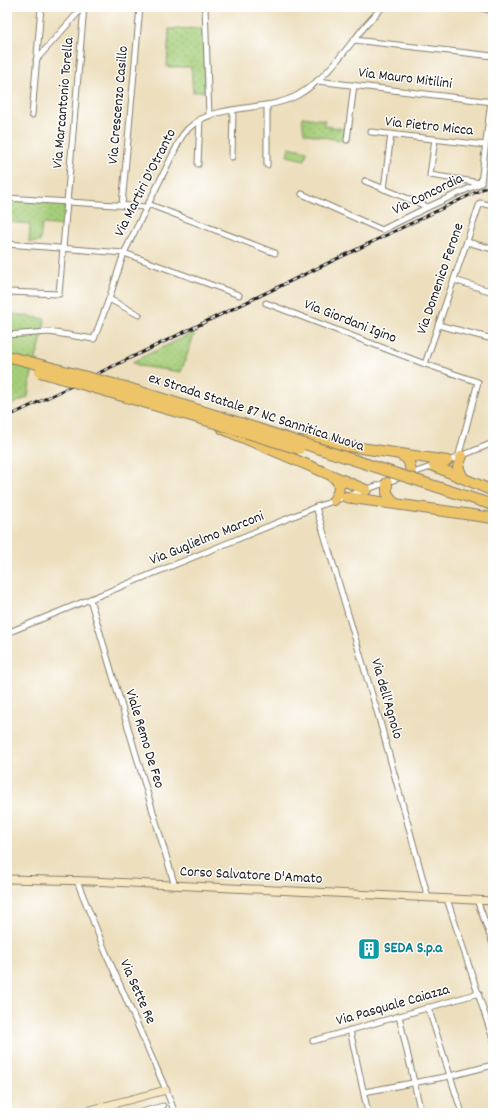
<svg xmlns="http://www.w3.org/2000/svg" width="500" height="1120" font-family="Dekko,sans-serif">
<style>
.green{fill:url(#green-dots);stroke:#61754a}
.pitch{fill:#a6ce79;stroke:#61754a}
.lines{fill:none;stroke-linecap:round;stroke-linejoin:round}
.street-casing{stroke:#847e6c;stroke-width:7}
.secondary-casing{stroke:#847e6c;stroke-width:9}
.highway-casing{stroke:#847e6c;stroke-width:12}
.street{stroke:#fff;stroke-width:5}
.secondary{stroke:#f8e7c3;stroke-width:7}
.highway{stroke:#eec469;stroke-width:10}
.rail-casing{stroke:#1c1c1c;stroke-width:3}
.rail{stroke:#fff;stroke-width:1.5;stroke-dasharray:4.5;stroke-linecap:butt}
.highway-bridge-casing{stroke:#847e6c;stroke-width:12;stroke-linecap:butt}
.highway-bridge{stroke:#eec469;stroke-width:10}
.labels{text-anchor:middle;dominant-baseline:central;stroke-width:3;stroke-linejoin:round;paint-order:stroke}
.street-label{font-size:15px;fill:#1c1c1c;stroke:#fff}
.culture-label{font-size:15px;font-weight:bold;fill:#0d838f;stroke:#fff;text-anchor:start}
</style>
<defs>
<pattern id="green-dots" width="8" height="8" patternUnits="userSpaceOnUse"><rect width="8" height="8" fill="#a6ce79"/><path d="M2 2h.1M6 6h.1" fill="none" stroke="#8eb068" stroke-width="1.8" stroke-linecap="round"/></pattern>
</defs>
<rect width="100%" height="100%" fill="#fff"/>
<filter id="ink" filterUnits="userSpaceOnUse"><feTurbulence type="fractalNoise" baseFrequency=".025" numOctaves="2"/><feDisplacementMap in="SourceGraphic" scale="8" xChannelSelector="R" yChannelSelector="G"/><feConvolveMatrix kernelMatrix="1 2 1 2 8 2 1 2 1" color-interpolation-filters="sRGB"/></filter>
<filter id="wash" filterUnits="userSpaceOnUse"><feTurbulence type="fractalNoise" baseFrequency=".012" numOctaves="4" result="noise"/><feDisplacementMap in="SourceGraphic" scale="16" xChannelSelector="R" yChannelSelector="G"/><feGaussianBlur stdDeviation="0.9" result="paint"/><feColorMatrix in="noise" values="0 0 0 0 0 0 0 0 0 0 0 0 0 0 0 0 0 1.4 0 .05"/><feComposite in="paint" operator="in"/></filter>
<g filter="url(#wash)">
<rect width="100%" height="100%" fill="#eddfbd"/>
<!-- green -->
<g class="green">
<path d="M203,28l3,63 -13,1 -2,-25h-24l2,-38z"/>
<path d="M302,117l23,3 -1,6 21,3 -2,12 -39,-8z"/>
<path d="M7,199l58,5 -2,22 -21,-2 -2,18h-11l1,-18 -23,-2z"/>
<path d="M7,313l38,6 -2,16 -1,2 -12,44 -2,16 -21,10z"/>
<path d="M195,332l-14,40 -42,-6 -7,-4z"/>
</g>
<!-- pitch -->
<path class="pitch" d="M289,147l18,4 -2,9 -18,-4z"/>
</g>
<g filter="url(#ink)">
<g class="lines">
<!-- street casing -->
<g class="street-casing">
<g id="street">
<path d="M205,7l4,108"/>
<path d="M478,7l15,4"/>
<path d="M354,40l139,16"/>
<path d="M36,60l47,-53"/>
<path d="M317,81l176,21"/>
<path d="M267,105v60"/>
<path d="M32,115l9,-108"/>
<path d="M371,132l114,13"/>
<path d="M435,139l-5,36 51,8"/>
<path d="M347,140l7,-55"/>
<path d="M232,157l1,-47"/>
<path d="M198,164l2,-45"/>
<path d="M365,181l63,26"/>
<path d="M384,189l7,-55"/>
<path d="M302,194l80,36 46,-23 53,-24 12,-99"/>
<path d="M7,198l139,9"/>
<path d="M148,204l127,49"/>
<path d="M122,205l18,-198"/>
<path d="M467,242l26,7"/>
<path d="M7,244l117,9 115,42"/>
<path d="M454,280l39,12"/>
<path d="M7,292l52,2 25,-287"/>
<path d="M109,299l30,16"/>
<path d="M266,303l159,61 53,18 -20,76"/>
<path d="M438,325l55,14"/>
<path d="M7,335l42,-3 45,7 15,-40 15,-46 58,-117c26,-37 80,-21 116,-41 28,-16 48,-46 68,-70 6,-6 11,-13 17,-18"/>
<path d="M425,364l55,-161 13,3"/>
<path d="M446,462l47,-19"/>
<path d="M410,474l24,-8"/>
<path d="M316,507l63,211 49,180"/>
<path d="M90,599l85,287"/>
<path d="M7,633l309,-126 86,-30"/>
<path d="M77,881l29,72 60,137 9,23"/>
<path d="M447,899l46,140"/>
<path d="M477,900l16,44"/>
<path d="M428,1007l34,106"/>
<path d="M399,1016l22,97"/>
<path d="M350,1030l18,83"/>
<path d="M313,1041l166,-48"/>
<path d="M364,1092l86,-16 43,-11"/>
<path d="M138,1113l25,-7"/>
</g>
</g>
<!-- secondary casing -->
<g class="secondary-casing">
<g id="secondary">
<path d="M7,879l84,2 402,20"/>
<path d="M79,1113l87,-23"/>
</g>
</g>
<!-- highway casing -->
<g class="highway-casing">
<g id="highway">
<path d="M223,429l143,61"/>
<path d="M300,441h15l132,20"/>
<path d="M401,455c9,4 9,9 10,19"/>
<path d="M462,456l-4,11 5,11"/>
<path d="M434,466l59,25"/>
<path d="M332,476c10,7 8,15 2,24"/>
<path d="M387,483v10l7,10"/>
<path d="M346,497l147,21"/>
</g>
</g>
<!-- street -->
<use href="#street" class="street"/>
<!-- secondary -->
<use href="#secondary" class="secondary"/>
<!-- highway -->
<use href="#highway" class="highway"/>
<!-- rail casing -->
<g class="rail-casing">
<path id="rail" d="M7,417l486,-233"/>
</g>
<!-- rail -->
<use href="#rail" class="rail"/>
<!-- highway-bridge casing -->
<g class="highway-bridge-casing">
<g id="highway-bridge">
<path d="M7,356l118,31 115,36 253,82"/>
<path d="M40,372l165,48 94,29"/>
</g>
</g>
<!-- highway-bridge -->
<use href="#highway-bridge" class="highway-bridge"/>
</g>
</g>
<!-- icons -->
<defs>
<g id="building-square" transform="scale(1.15)"><rect x="-9" y="-9" width="18" height="18" rx="4" fill="#0f9aa8" stroke="#fff"/><path d="M-4-6H4V6H1V3H-1V6H-4ZM-2.5-4.3h1.7v1.8h-1.7ZM.8-4.3h1.7v1.8H.8ZM-2.5-1h1.7V.8h-1.7ZM.8-1h1.7V.8H.8Z" fill="#fff"/></g>
</defs>
<g fill-rule="evenodd">
<use href="#building-square" x="369" y="949"/>
</g>
<g class="labels">
<!-- street labels -->
<g class="street-label">
<text transform="translate(405 79) rotate(7)">Via Mauro Mitilini</text>
<text transform="translate(64 103) rotate(-85)">Via Marcantonio Torella</text>
<text transform="translate(119 105) rotate(-85)">Via Crescenzo Casillo</text>
<text transform="translate(429 127) rotate(6)">Via Pietro Micca</text>
<text transform="translate(146 183) rotate(-63)">Via Martiri D'Otranto</text>
<text transform="translate(428 195) rotate(-26)">Via Concordia</text>
<text transform="translate(441 279) rotate(-71)">Via Domenico Ferone</text>
<text transform="translate(350 322) rotate(21)">Via Giordani Igino</text>
<text transform="translate(256 413) rotate(18)">ex Strada Statale 87 NC Sannitica Nuova</text>
<text transform="translate(207 539) rotate(-22)">Via Guglielmo Marconi</text>
<text transform="translate(386 699) rotate(74)">Via dell'Agnolo</text>
<text transform="translate(144 739) rotate(73)">Viale Remo De Feo</text>
<text transform="translate(251 876) rotate(3)">Corso Salvatore D'Amato</text>
<text transform="translate(137 992) rotate(66)">Via Sette Re</text>
<text transform="translate(393 1006) rotate(-16)">Via Pasquale Caiazza</text>
</g>
<!-- culture labels -->
<g class="culture-label">
<text x="384" y="949">SEDA S.p.a</text>
</g>
</g>
<!-- margin -->
<rect width="500" height="1120" fill="none" stroke="#fff" stroke-width="24"/>
</svg>
